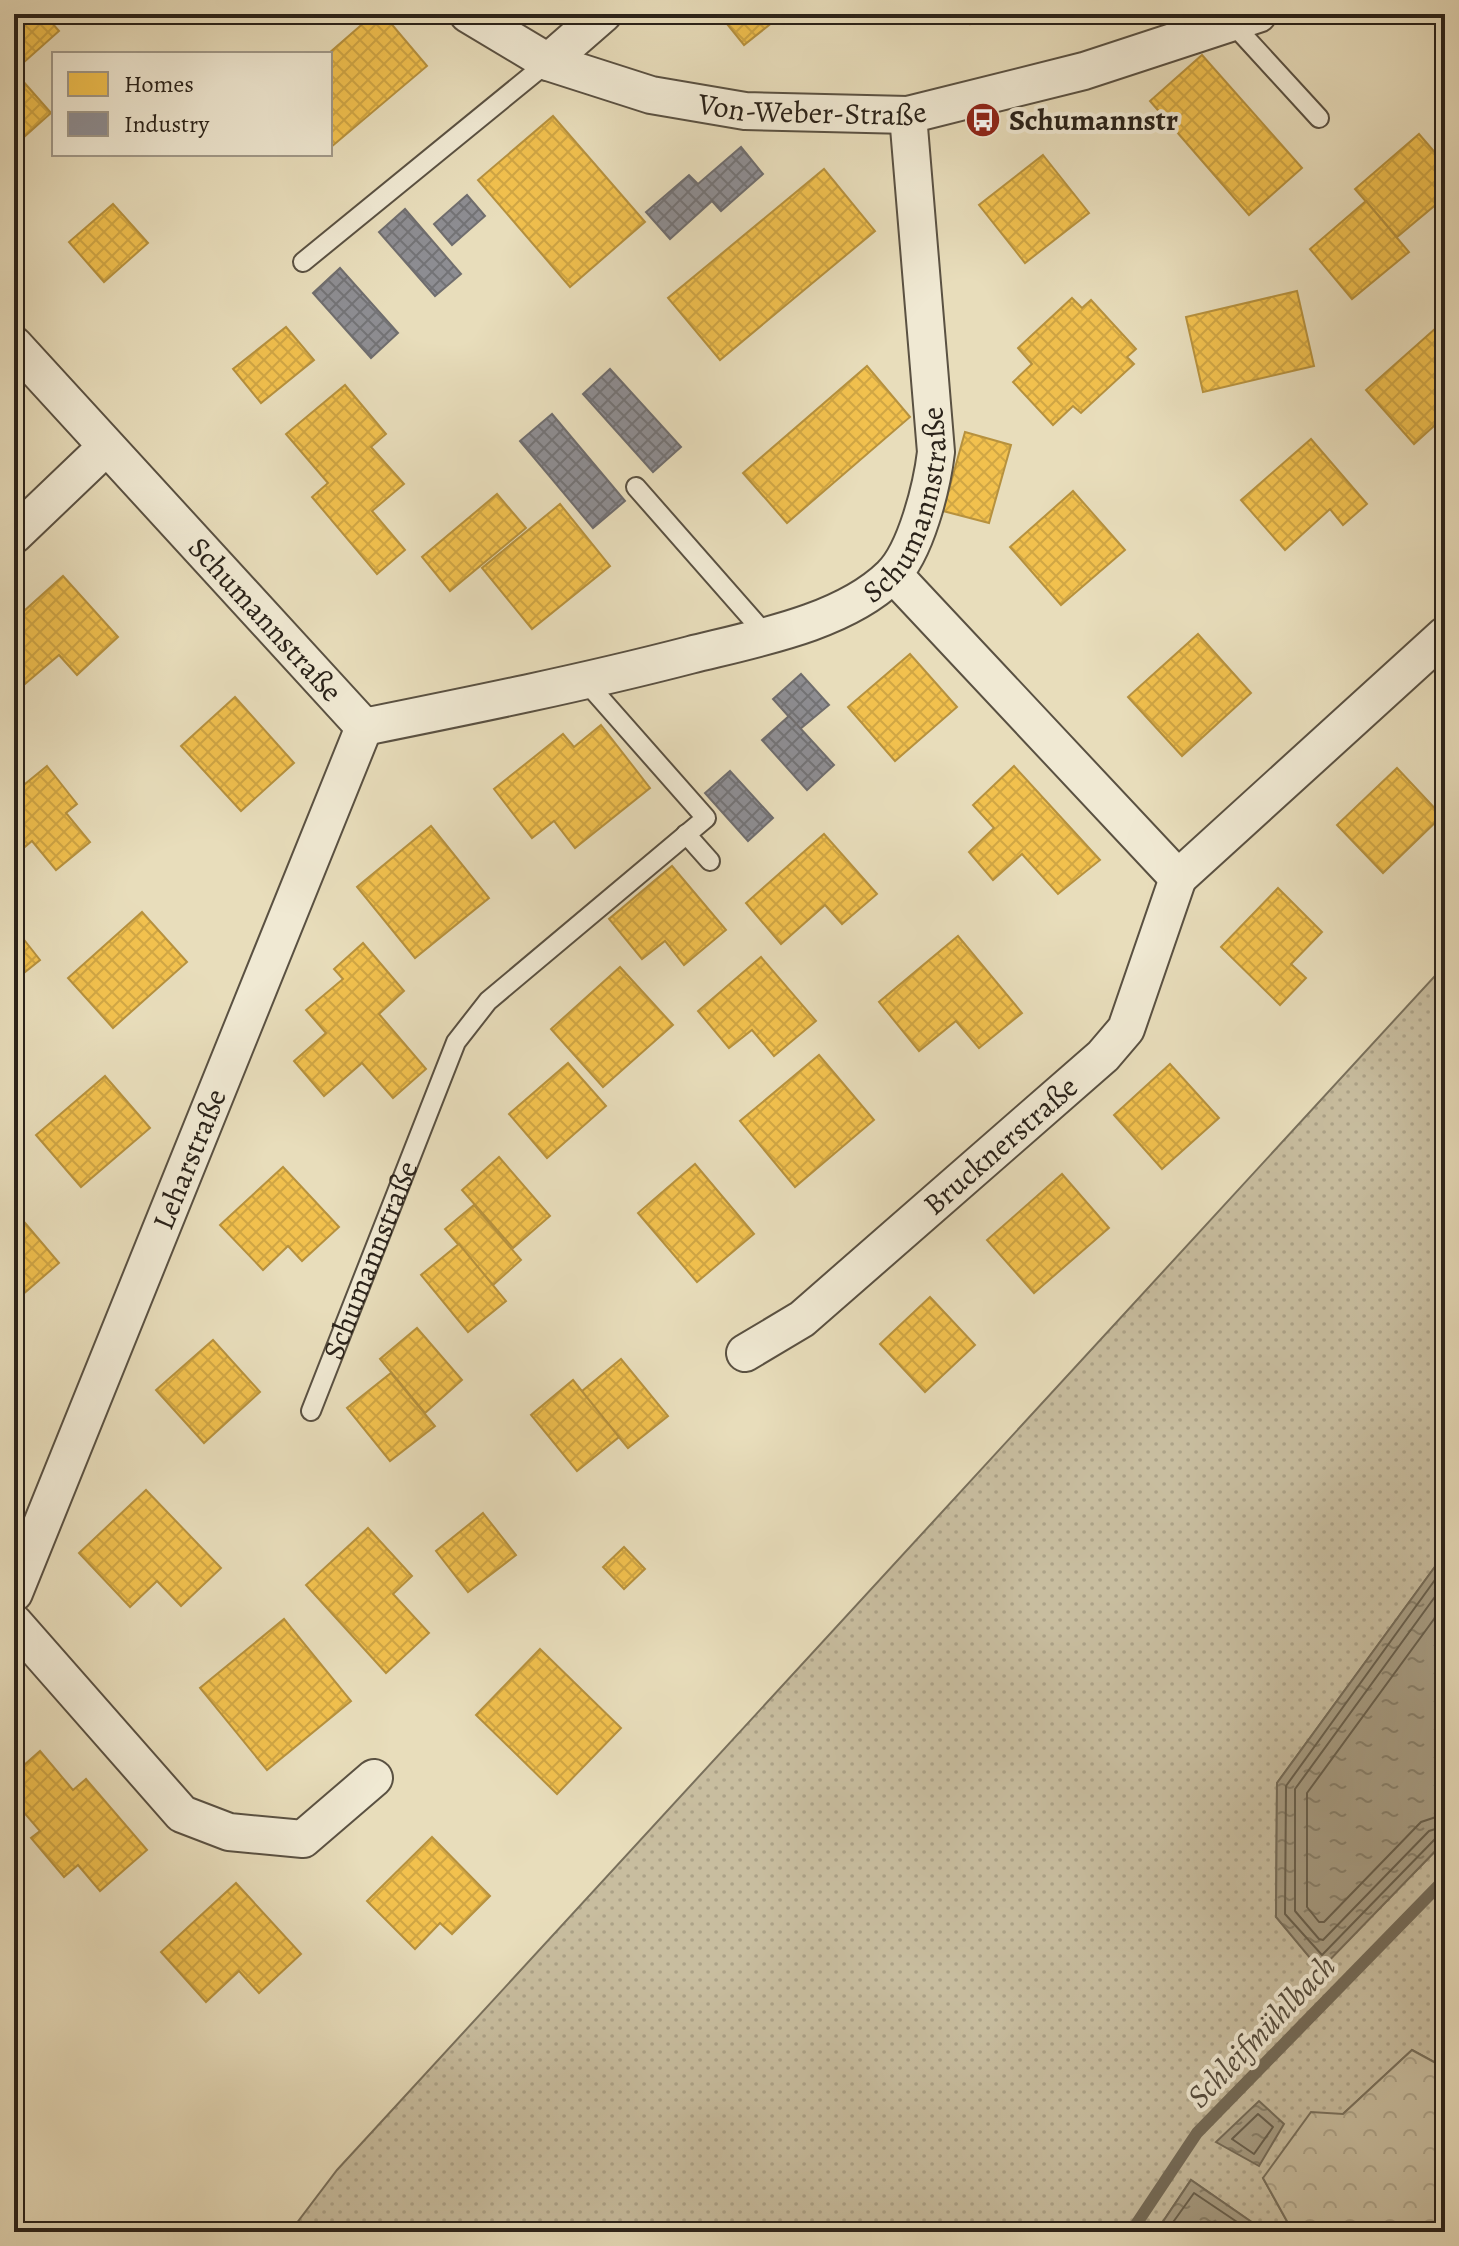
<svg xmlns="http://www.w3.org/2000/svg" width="1459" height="2246" font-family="Alegreya,serif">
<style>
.grass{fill:url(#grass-dots);stroke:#79705c;stroke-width:2}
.forest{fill:url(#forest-crowns);stroke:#79705c;stroke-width:2}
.water{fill:url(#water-ripples);stroke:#756c59;stroke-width:2}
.homes{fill:url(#homes-cross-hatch);stroke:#b6913e;stroke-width:2}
.industry{fill:url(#industry-cross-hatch);stroke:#6f6d6e;stroke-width:2}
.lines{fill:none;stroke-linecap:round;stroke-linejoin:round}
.shore{stroke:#68604e;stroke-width:2}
.stream{stroke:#756c59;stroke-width:12}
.lane-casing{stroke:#5a5142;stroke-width:22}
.street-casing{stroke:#5a5142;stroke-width:40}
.lane{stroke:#f0e9d3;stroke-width:18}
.street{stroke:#f0e9d3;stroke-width:36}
.labels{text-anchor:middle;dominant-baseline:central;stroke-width:8;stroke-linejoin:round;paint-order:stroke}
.street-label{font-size:30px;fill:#2a2219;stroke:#f0e9d3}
.poi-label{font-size:30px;font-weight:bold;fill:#2a2219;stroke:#f0e9d3;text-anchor:start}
.water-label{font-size:32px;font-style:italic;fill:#564d3e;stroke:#f0e9d3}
</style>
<defs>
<pattern id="grass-dots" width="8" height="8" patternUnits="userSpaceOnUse" patternTransform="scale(2)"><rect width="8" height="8" fill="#c8bd9f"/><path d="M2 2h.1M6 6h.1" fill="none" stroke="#aca288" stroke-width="1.8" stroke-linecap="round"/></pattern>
<pattern id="forest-crowns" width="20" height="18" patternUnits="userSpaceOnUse" patternTransform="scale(2)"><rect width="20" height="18" fill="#c8bd9f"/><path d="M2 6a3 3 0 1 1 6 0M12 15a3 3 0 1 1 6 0" fill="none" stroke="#aca288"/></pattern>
<pattern id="water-ripples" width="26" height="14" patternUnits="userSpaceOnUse" patternTransform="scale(2)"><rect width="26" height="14" fill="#a79d84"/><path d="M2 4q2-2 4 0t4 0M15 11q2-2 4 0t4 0" fill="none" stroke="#88806b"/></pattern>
<pattern id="homes-cross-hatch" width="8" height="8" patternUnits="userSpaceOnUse" patternTransform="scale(2)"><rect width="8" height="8" fill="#f2c14e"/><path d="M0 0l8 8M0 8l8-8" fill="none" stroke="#d0a644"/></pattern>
<pattern id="industry-cross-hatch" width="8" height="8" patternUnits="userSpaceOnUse" patternTransform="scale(2)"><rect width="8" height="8" fill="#8d8d92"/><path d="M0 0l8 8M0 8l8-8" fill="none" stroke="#737376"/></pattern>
</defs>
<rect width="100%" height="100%" fill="#e8ddbb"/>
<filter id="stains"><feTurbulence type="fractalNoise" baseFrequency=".0025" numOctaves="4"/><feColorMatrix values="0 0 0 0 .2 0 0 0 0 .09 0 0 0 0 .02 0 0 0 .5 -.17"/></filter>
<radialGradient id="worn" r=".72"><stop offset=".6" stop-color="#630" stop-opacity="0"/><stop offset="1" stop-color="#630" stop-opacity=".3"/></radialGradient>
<!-- grass -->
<path class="grass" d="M1445,965v588l-168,230 -1,134 44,52 125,-128v227l-33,-18 -69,64 -80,64 30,54h-27l-75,-52 -35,52h-866l47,-62z"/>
<!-- forest -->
<path class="forest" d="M1412,2050l33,18v164h-152l-30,-54 48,-66 32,2z"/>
<!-- water -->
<g class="water">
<path d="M1445,1553v288l-125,129 -44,-53 1,-134z"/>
<path d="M1259,2101l25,23 -25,42 -43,-24z"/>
<path d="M1191,2180l75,52h-110z"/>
</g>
<!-- homes -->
<g class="homes">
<path d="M14,14h30l15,17 -45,40 37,42 -37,33z"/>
<path d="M374,14h9l44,52 -97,82 -2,-94z"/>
<path d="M719,14h64l-39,31z"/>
<path d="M962,14h20l-12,10z"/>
<path d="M1202,55l100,113 -53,47 -99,-114z"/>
<path d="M553,116l92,106 -75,65 -92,-107z"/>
<path d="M1419,134l26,30v33l-48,40 -42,-48z"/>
<path d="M1043,155l46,58 -64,50 -46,-58z"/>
<path d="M824,169l51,62 -155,129 -52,-62z"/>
<path d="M1366,201l43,51 -57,47 -42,-50z"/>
<path d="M113,204l35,39 -44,39 -35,-40z"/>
<path d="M1297,291l17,75 -111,26 -17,-75z"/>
<path d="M1072,298l10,10 9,-8 45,49 -9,8 7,7 -53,49 -8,-7 -20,19 -40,-43 19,-18 -14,-16z"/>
<path d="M1445,320v96l-31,28 -48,-54z"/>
<path d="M286,327l28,33 -53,43 -28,-34z"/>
<path d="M867,366l43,51 -123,106 -44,-50z"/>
<path d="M345,385l41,49 -15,13 33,37 -32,27 33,39 -28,24 -65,-77 16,-14 -42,-49z"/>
<path d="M965,432l46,13 -22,78 -46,-12z"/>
<path d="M1311,439l56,65 -24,21 -13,-16 -45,41 -44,-50z"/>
<path d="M1073,491l52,59 -64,55 -51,-58z"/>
<path d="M497,494l29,34 -76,63 -28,-34z"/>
<path d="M560,504l50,62 -78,63 -50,-61z"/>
<path d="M63,576l55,61 -41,38 -18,-20 -41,35 -4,-4v-66z"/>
<path d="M1198,634l53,59 -69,63 -54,-59z"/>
<path d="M910,654l47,53 -62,54 -47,-54z"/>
<path d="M235,697l59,66 -53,48 -60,-65z"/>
<path d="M601,725l49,63 -75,60 -21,-27 -22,17 -38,-49 69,-55 11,13z"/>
<path d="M47,766l30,38 -11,9 24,29 -34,28 -24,-29 -18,15v-63z"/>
<path d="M1014,766l86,94 -42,34 -36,-40 -29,26 -24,-28 25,-24 -21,-23z"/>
<path d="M1397,768l45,48 -59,57 -46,-48z"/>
<path d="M431,826l58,72 -74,60 -58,-71z"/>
<path d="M824,834l53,60 -35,30 -17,-19 -44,39 -35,-41z"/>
<path d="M672,866l54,64 -42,35 -19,-24 -23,18 -33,-40z"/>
<path d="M1278,888l44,44 -31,32 15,14 -26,27 -59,-58z"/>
<path d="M142,912l45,50 -74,66 -45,-50z"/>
<path d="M14,927l26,33 -26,21z"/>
<path d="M958,936l64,77 -43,35 -23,-27 -37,30 -40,-49z"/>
<path d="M363,943l41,48 -25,23 47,55 -33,29 -31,-35 -38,33 -30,-35 32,-28 -20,-23 37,-31 -9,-10z"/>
<path d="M761,957l55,64 -42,35 -22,-26 -23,18 -31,-37z"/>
<path d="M620,967l53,58 -70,62 -52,-58z"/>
<path d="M819,1055l55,65 -79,67 -55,-66z"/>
<path d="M568,1063l38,43 -59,52 -38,-44z"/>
<path d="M1170,1064l49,54 -57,51 -48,-54z"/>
<path d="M105,1076l45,52 -69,59 -45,-52z"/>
<path d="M499,1157l51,59 -37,32 -51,-58z"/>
<path d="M695,1164l59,70 -57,48 -59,-69z"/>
<path d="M283,1167l56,60 -37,34 -14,-15 -25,24 -43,-45z"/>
<path d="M1062,1174l47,54 -75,65 -47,-53z"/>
<path d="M474,1205l47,55 -28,25 -48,-56z"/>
<path d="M14,1210l45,53 -45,39z"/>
<path d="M459,1244l47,57 -38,31 -47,-57z"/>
<path d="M930,1297l45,48 -50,47 -45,-48z"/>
<path d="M417,1328l45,52 -37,33 -45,-54z"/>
<path d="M213,1340l47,52 -56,51 -48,-53z"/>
<path d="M621,1359l47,57 -40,32 -47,-56z"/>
<path d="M391,1373l44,53 -45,35 -43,-53z"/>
<path d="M573,1380l46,57 -42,34 -46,-56z"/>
<path d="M146,1490l75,78 -40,38 -24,-25 -27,26 -51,-54z"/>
<path d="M483,1513l33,42 -48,37 -32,-41z"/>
<path d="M368,1528l44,48 -19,18 36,39 -43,40 -80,-88z"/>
<path d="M624,1547l21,22 -21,20 -21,-22z"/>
<path d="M284,1619l67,82 -84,69 -67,-82z"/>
<path d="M540,1649l81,79 -64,66 -81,-79z"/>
<path d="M40,1751l33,39 13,-11 61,71 -47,41 -22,-26 -14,12 -33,-39 9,-7 -26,-30v-27z"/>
<path d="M432,1837l58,59 -38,38 -12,-11 -25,26 -48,-48z"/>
<path d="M236,1883l65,71 -42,39 -20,-22 -33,31 -45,-50z"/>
</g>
<!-- industry -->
<g class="industry">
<path d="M741,147l22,27 -42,37 -9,-10 -42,38 -24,-27 43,-37 9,9z"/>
<path d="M467,195l18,21 -33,29 -18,-21z"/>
<path d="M405,209l56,65 -26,22 -56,-64z"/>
<path d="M340,268l58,65 -27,25 -58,-65z"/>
<path d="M610,369l71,78 -28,25 -70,-78z"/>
<path d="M552,414l73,87 -32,27 -73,-87z"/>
<path d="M801,674l28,31 -29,24 -27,-30z"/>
<path d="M789,716l45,49 -27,25 -45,-50z"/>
<path d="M730,771l43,47 -25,23 -43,-48z"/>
</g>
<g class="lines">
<!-- shore -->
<g class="shore">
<path d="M1445,1566l-159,220 -1,128 37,41 114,-117 9,-2"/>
<path d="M1445,1583l-150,206v122l24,28 4,1 106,-109 16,-5"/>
<path d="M1445,1604l-138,189v114l12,15h5l97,-100 24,-8"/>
<path d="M1258,2114l15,13 -19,27 -22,-15z"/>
<path d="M1166,2232l28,-39 58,39"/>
</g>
<!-- stream -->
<path class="stream" d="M1131,2232l66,-99 248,-254"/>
<!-- lane casing -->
<g class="lane-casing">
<g id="lane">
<path d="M1232,23l87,95"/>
<path d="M303,262l245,-200"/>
<path d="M636,487l131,149"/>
<path d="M686,834l24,27"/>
<path id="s1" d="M311,1411l145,-369 32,-41 218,-183 -120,-136"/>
</g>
</g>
<!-- street casing -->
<g class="street-casing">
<g id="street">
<path id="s2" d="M468,14l80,48 103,33 94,16 163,4 176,-44 174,-57"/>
<path d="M548,62l55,-48"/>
<path id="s3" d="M14,345l350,382c109,-22 218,-44 326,-72 64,-16 153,-32 201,-79 25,-24 41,-90 45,-124l-28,-337"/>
<path d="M14,535l91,-87"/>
<path d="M894,575l284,303 267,-243"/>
<path id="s4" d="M745,1353l57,-34 301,-263 23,-27 52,-151"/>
<path id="s5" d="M14,1593l350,-866"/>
<path d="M14,1623l168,191 47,18 74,7 71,-61"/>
</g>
</g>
<!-- lane -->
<use href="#lane" class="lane"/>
<!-- street -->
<use href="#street" class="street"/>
</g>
<!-- icons -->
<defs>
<g id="bus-disc" transform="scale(1.8)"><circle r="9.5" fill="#8f2418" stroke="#f0e9d3"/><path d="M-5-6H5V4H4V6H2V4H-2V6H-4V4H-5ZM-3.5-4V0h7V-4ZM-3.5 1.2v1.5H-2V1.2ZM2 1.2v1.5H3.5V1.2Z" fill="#fff"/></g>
</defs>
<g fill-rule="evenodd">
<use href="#bus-disc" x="983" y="120"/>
</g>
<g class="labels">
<!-- street labels -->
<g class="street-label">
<text stroke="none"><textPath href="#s2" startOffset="364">Von-Weber-Straße</textPath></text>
<text stroke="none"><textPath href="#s3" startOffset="1144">Schumannstraße</textPath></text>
<text stroke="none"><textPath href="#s3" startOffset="372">Schumannstraße</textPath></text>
<text stroke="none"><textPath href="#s4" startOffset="330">Brucknerstraße</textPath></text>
<text stroke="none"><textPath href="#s5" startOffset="468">Leharstraße</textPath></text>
<text stroke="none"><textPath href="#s1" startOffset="162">Schumannstraße</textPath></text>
</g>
<!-- poi labels -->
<g class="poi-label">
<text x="1009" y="120">Schumannstr</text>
</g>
<!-- water labels -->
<g class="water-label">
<text transform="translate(1261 2031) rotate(-46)">Schleifmühlbach</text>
</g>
</g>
<!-- margin -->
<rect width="1459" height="2246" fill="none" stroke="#e8ddbb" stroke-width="48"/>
<rect x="16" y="16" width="1427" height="2214" fill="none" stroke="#2a2219" stroke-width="4"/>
<rect x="24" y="24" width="1411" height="2198" fill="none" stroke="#2a2219" stroke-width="2"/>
<!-- legend -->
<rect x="52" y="52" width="280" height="104" fill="#f0e9d3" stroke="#a19989" stroke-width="2"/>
<rect x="68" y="72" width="40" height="24" fill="#f2c14e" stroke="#a19989" stroke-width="2"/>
<text x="124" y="92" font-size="24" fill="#2a2219">Homes</text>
<rect x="68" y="112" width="40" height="24" fill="#8d8d92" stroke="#a19989" stroke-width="2"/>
<text x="124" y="132" font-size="24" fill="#2a2219">Industry</text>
<rect width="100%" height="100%" filter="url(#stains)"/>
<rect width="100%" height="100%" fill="url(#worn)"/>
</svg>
